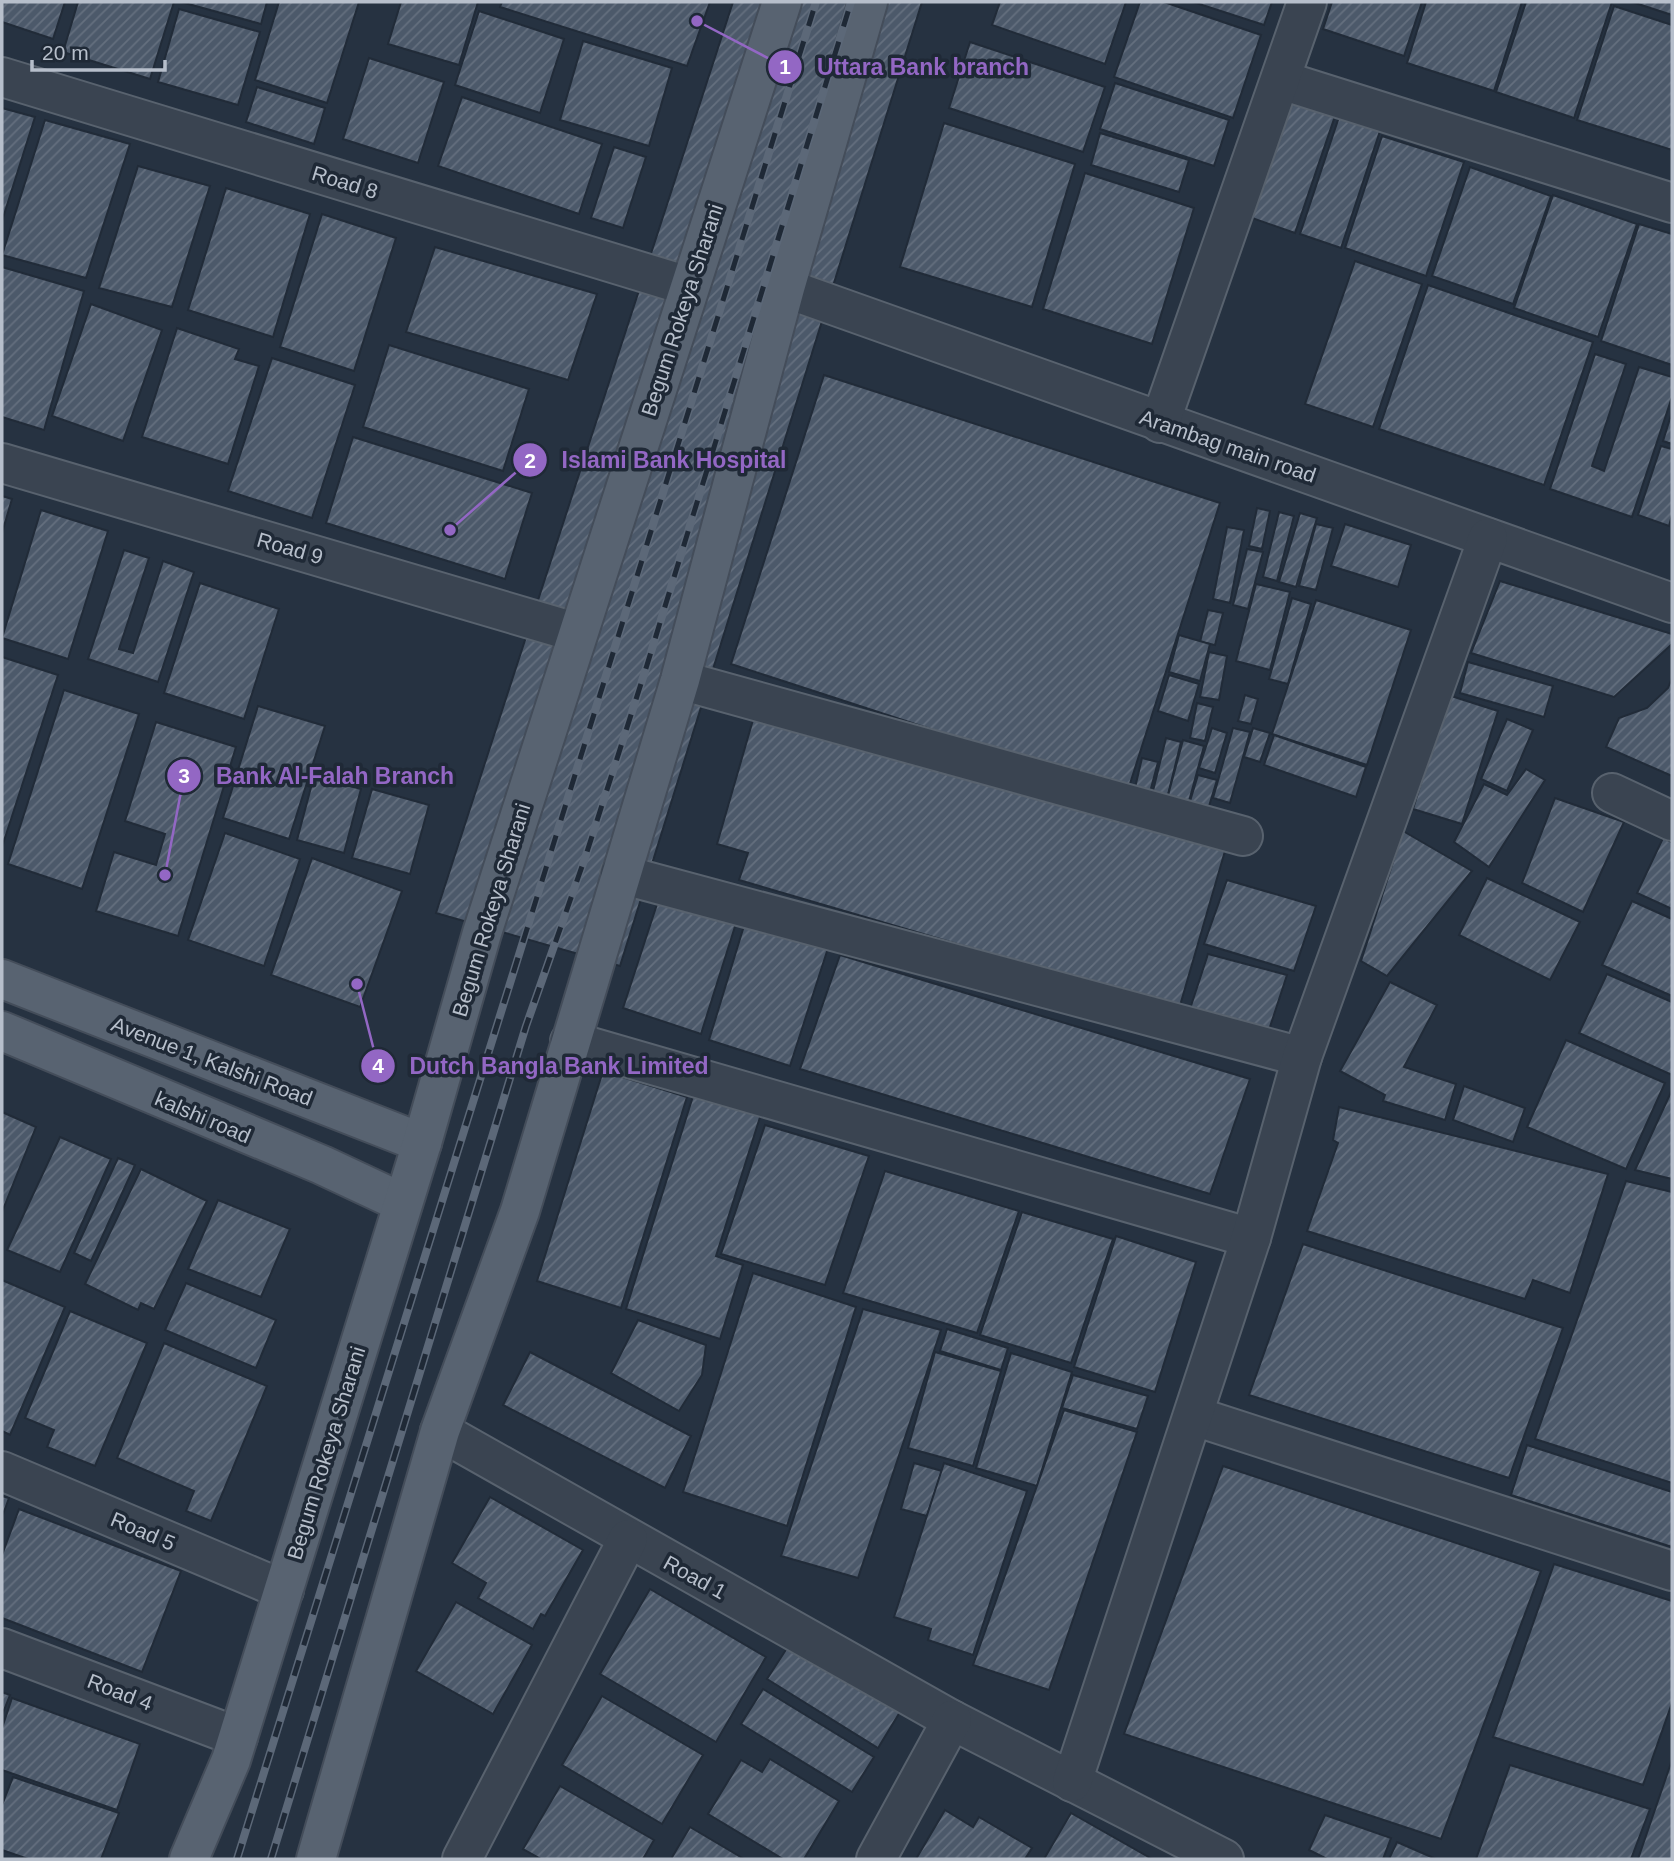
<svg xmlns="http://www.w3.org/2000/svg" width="1674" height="1861" font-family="Helvetica,sans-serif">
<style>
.building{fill:url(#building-hatch);stroke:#212b38;stroke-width:2}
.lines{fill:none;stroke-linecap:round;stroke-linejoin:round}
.minor-casing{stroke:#58626e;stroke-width:42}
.major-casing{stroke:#444d5a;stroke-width:42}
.minor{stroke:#3a4451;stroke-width:38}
.major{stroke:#586371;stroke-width:38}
.rail-casing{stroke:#5c6878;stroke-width:8}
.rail{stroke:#1f2936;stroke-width:5;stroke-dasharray:16;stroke-linecap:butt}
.labels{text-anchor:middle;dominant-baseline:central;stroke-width:7;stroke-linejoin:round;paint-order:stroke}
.street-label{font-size:21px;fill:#b7bfcb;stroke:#1f2936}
.leader{fill:none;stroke:#9367c4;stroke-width:2.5}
.callout-dot{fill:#9367c4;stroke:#1f2936;stroke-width:2.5}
.mark-label{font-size:21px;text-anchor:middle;font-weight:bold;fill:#fff}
.callout-label{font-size:23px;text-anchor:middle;font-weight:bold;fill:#9367c4;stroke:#1f2936;stroke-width:7;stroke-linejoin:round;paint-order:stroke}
</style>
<defs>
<pattern id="building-hatch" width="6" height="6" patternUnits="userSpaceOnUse" patternTransform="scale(1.75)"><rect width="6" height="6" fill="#4c596a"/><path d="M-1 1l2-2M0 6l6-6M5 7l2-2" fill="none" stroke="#646f7e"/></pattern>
</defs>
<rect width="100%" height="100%" fill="#263241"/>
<!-- building -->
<g class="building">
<path d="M2,2h63l-12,37 -51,-17z"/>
<path d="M78,2h96l-24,77 -87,-27z"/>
<path d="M181,2h86l-6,22z"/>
<path d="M279,2h80l-32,101 -72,-23z"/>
<path d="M401,2h77l-19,63 -71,-21z"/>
<path d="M502,2h208l-23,64 -187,-59z"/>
<path d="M733,2h189l-302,964 -184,-53z"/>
<path d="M1000,2h126l-21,62 -113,-39z"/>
<path d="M1140,2h24l97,33 -28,83 -119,-41z"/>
<path d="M1193,2h79l-8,23z"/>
<path d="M1332,2h90l-18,54 -81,-27z"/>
<path d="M1426,2h96l-28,89 -87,-28z"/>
<path d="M1526,2h86l-38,116 -78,-26z"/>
<path d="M1632,2h40v13z"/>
<path d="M1614,6l58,19v125l-95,-30z"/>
<path d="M179,9l81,23 -22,73 -80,-23z"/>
<path d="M479,11l85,28 -24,74 -85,-28z"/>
<path d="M583,41l89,27 -23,78 -89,-26z"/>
<path d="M970,42l135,45 -22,65 -134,-44z"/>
<path d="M369,58l75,24 -26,81 -75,-24z"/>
<path d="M1115,83l114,37 -15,46 -114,-37z"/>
<path d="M257,87l68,21 -11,36 -68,-22z"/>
<path d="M462,97l140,47 -23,70 -141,-48z"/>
<path d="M1292,101l43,15 -40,117 -43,-15z"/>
<path d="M2,108l33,9 -33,104z"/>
<path d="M1339,117l41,14 -39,117 -41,-14z"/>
<path d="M45,120l85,24 -44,134 -84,-23z"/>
<path d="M944,123l131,41 -43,143 -132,-40z"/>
<path d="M1100,133l89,27 -10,32 -88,-27z"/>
<path d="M1382,136l82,26 -38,114 -81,-28z"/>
<path d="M614,147l32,10 -23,71 -32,-10z"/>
<path d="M138,166l72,20 -38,121 -73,-19z"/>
<path d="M1470,167l81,29 -38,108 -81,-28z"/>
<path d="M1085,173l109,35 -42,136 -109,-35z"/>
<path d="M226,188l84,26 -37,123 -85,-27z"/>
<path d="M1553,195l84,29 -39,113 -84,-29z"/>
<path d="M322,214l74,24 -42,133 -74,-24z"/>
<path d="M1639,224l33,10v131l-71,-24z"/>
<path d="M435,247l162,47 -29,86 -162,-48z"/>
<path d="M1355,261l67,23 -49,143 -68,-23z"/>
<path d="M2,267l82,24 -40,139 -42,-13z"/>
<path d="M1428,285l165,57 -49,143 -165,-56z"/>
<path d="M91,304l71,26 -39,111 -71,-25z"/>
<path d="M177,328l62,21 -4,10 24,7 -31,98 -86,-27z"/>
<path d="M389,345l140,44 -26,82 -140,-44z"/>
<path d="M1595,354l31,10 -34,102 12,5 35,-104 33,10v20l-40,120 -82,-28z"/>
<path d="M272,358l83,27 -43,133 -84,-27z"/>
<path d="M824,375l396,128 -93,290 -396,-129z"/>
<path d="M1672,412v32l-9,-3z"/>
<path d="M353,437l179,56 -27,86 -179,-56z"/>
<path d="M1661,446l11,3v66l-3,11 -31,-11z"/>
<path d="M2,496l10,3 -10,34z"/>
<path d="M1257,508l13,3 -8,38 -13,-3z"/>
<path d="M41,510l67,21 -40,128 -66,-21z"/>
<path d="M1279,512l15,4 -17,65 -14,-4z"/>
<path d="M1300,513l17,5 -21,69 -17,-5z"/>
<path d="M1316,524l17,4 -17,62 -17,-4z"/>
<path d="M1345,524l66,21 -13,42 -67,-21z"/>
<path d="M1227,527l17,3 -14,73 -17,-4z"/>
<path d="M1247,549l16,3 -15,57 -15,-4z"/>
<path d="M124,550l25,8 -30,91 14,4 30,-92 31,11 -36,110 -70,-23z"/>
<path d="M1500,581l172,53v10l-58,53 -143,-44z"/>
<path d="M200,583l79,26 -35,110 -80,-26z"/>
<path d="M1256,584l34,8 -20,78 -34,-9z"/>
<path d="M1292,598l19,6 -23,80 -19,-5z"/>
<path d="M1316,600l95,30 -44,135 -95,-31z"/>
<path d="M1208,610l15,3 -8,32 -15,-3z"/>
<path d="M1179,635l31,9 -10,37 -31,-9z"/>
<path d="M1209,652l18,4 -8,44 -19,-3z"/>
<path d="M2,657l56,18 -56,172z"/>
<path d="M1468,662l85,24 -9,31 -84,-24z"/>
<path d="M1169,675l30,9 -11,37 -30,-10z"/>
<path d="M1672,678v98l-66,-29 13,-29 28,-10 21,-20z"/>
<path d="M64,690l75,24 -57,175 -74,-25z"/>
<path d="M1245,695l13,4 -7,25 -13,-3z"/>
<path d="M1448,695l50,16 -36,113 -49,-15z"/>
<path d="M1197,703l16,4 -8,34 -15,-3z"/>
<path d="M258,706l67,20 -36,113 -66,-21z"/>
<path d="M755,713l470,138 -46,158 -440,-129 9,-27 -31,-9z"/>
<path d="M1507,719l26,11 -26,61 -26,-12z"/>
<path d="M156,722l80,25 -58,189 -82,-25 18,-59 42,13 9,-31 -40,-13z"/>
<path d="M1212,728l15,5 -12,40 -16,-5z"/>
<path d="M1233,728l17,4 -20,71 -17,-5z"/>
<path d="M1253,728l17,5 -10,29 -16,-5z"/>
<path d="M1274,735l92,32 -10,30 -92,-32z"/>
<path d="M1166,738l15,4 -14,57h-16z"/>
<path d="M1183,740l21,6 -16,59 -21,-6z"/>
<path d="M1142,758l16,4 -9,34 -15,-4z"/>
<path d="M1526,769l19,11 -56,87 -35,-25 30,-58 23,11z"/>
<path d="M1198,775l19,5 -11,36 -19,-5z"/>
<path d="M314,776l47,13 -17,64 -47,-13z"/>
<path d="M372,789l57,16 -19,69 -58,-16z"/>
<path d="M1555,798l69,24 -41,90 -61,-29z"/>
<path d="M1403,831l69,40 -85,105 -26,-15z"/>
<path d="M225,833l75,26 -36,107 -76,-26z"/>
<path d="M1663,838l9,4v67l-35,-16z"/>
<path d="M312,858l90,33 -42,116 -89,-32z"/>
<path d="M1487,878l93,44 -30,58 -91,-45z"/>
<path d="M1227,880l89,26 -22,65 -90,-27z"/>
<path d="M661,892l77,25 -37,117 -78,-26z"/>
<path d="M1632,901l40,18v77l-70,-31z"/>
<path d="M747,916l83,26 -40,124 -81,-26z"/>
<path d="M1208,954l79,21 -19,58 -79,-21z"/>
<path d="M840,955l410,124 -40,115 -410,-125z"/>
<path d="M1607,974l65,28v73l-93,-42z"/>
<path d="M1390,982l47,23 -33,62 52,17 -11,36 -62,-19 2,-6 -45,-24z"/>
<path d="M1566,1040l99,43 -39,86 -99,-42z"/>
<path d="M603,1071l84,26 -66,211 -84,-27z"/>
<path d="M1464,1086l61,22 -12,34 -60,-22z"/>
<path d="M1672,1090v89l-37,-9z"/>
<path d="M694,1093l67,21 -45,142 27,9 -23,74 -94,-30z"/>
<path d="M1339,1107l269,67 -38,119 -37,-13 -8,19 -218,-68 31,-88 -5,-3z"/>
<path d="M2,1112l34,15 -34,85z"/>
<path d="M765,1125l104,31 -44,129 -104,-31z"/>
<path d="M60,1137l51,22 -51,113 -53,-22z"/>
<path d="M118,1158l17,7 -44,96 -17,-8z"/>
<path d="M141,1169l66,32 -53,108 -13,-6 -3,7 -53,-26z"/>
<path d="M885,1171l134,40 -42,122 -134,-40z"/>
<path d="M1626,1181l46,11v291l-137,-44z"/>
<path d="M218,1200l72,29 -29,68 -73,-28z"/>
<path d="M1022,1212l91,27 -42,124 -91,-28z"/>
<path d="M1116,1236l80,26 -41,130 -81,-25z"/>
<path d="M1303,1244l260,84 -54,150 -260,-83z"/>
<path d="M753,1273l103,34 -69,219 -104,-34z"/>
<path d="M2,1280l63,27 -55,128 -8,-4z"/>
<path d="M186,1283l90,37 -20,48 -91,-38z"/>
<path d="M863,1309l78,21 -83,248 -77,-22z"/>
<path d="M70,1311l77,32 -52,123 -48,-19 7,-17 -29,-12z"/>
<path d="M638,1320l68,25 -4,30 -23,36 -68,-38z"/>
<path d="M947,1329l61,19 -7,22 -61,-19z"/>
<path d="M164,1343l103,43 -56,135 -25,-10 8,-20 -77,-33z"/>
<path d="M530,1352l161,84 -26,52 -162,-83z"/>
<path d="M935,1352l66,19 -28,95 -65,-18z"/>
<path d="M1011,1353l61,19 -35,114 -61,-18z"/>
<path d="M1073,1375l75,21 -11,33 -75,-21z"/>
<path d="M1064,1410l73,22 -88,258 -76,-25z"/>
<path d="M1527,1445l145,47v55l-161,-52z"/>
<path d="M914,1463l28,8 -15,45 -26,-7z"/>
<path d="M944,1463l83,28 -54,164 -45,-15 3,-11 -37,-12z"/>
<path d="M1223,1466l318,105 -100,268 -317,-105z"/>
<path d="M2,1496l7,2 -7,19z"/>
<path d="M490,1497l93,53 -38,66 -4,-2 -8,15 -55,-31 8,-15 -34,-20z"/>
<path d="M19,1509l162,62 -39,101 -140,-54v-63z"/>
<path d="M1554,1564l118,37v102l-29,82 -150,-48z"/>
<path d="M650,1589l116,68 -50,85 -116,-68z"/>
<path d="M456,1602l76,43 -39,69 -77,-43z"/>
<path d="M789,1645l111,67 -22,36 -111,-69z"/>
<path d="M763,1689l111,68 -22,35 -111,-68z"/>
<path d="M2,1692l8,3 -8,20z"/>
<path d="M602,1696l101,59 -41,69 -100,-59z"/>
<path d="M12,1698l128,46 -23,66 -115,-40v-42z"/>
<path d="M770,1759l69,42 -35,58h-21l-75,-45 33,-54 21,12z"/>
<path d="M1672,1760v99h-34z"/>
<path d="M1510,1765l140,44 -19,50h-155z"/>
<path d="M13,1777l106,36 -18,46h-73l-26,-9v-45z"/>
<path d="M560,1786l94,54 -11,19h-102l-18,-10z"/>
<path d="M945,1810l28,17 6,-10 53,31 -7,11h-109z"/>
<path d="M1071,1813l81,46h-108z"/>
<path d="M1325,1815l66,23 -8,21h-56l-18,-9z"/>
<path d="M690,1827l54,32h-73z"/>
<path d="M1397,1842l39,17h-47z"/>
</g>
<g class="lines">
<!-- minor casing -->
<g class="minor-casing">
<g id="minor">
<path d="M2,77l686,209"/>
<path d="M1281,80l391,123"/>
<path d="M785,288l887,315"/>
<path d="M1160,423l147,-421"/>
<path d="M2,463l576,170"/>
<path d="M680,680l563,156"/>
<path d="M1612,793l60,28"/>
<path d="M620,874l682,183"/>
<path d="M570,1041l681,197"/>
<path d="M1194,1416l478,155"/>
<path d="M440,1431l512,289 272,139"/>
<path d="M2,1471l282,119"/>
<path d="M2,1648l236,89"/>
<path d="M1072,1782l179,-544 51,-181 186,-519"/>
<path d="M462,1859l166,-320"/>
<path d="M876,1859l76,-139"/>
</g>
</g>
<!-- major casing -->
<g class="major-casing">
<g id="major">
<path d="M2,979l420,164"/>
<path d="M2,1031l320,134 81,38"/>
<path d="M189,1859l42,-99 191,-617 60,-210 300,-931"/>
<path d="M316,1859l124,-428 80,-220 160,-531 105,-392 83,-286"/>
</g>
</g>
<!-- minor -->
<use href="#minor" class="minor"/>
<!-- major -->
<use href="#major" class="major"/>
<!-- rail casing -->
<g class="rail-casing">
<g id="rail">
<path d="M237,1859l579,-1857"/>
<path d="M271,1859l255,-833 60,-171 61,-190 204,-663"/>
</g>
</g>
<!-- rail -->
<use href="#rail" class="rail"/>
</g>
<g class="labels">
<!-- street labels -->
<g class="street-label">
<text transform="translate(345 182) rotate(17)">Road 8</text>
<text transform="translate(682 310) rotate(-72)">Begum Rokeya Sharani</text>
<text transform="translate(1228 446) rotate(19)">Arambag main road</text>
<text transform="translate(290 548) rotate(16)">Road 9</text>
<text transform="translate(491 910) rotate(-73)">Begum Rokeya Sharani</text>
<text transform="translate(212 1061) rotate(21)">Avenue 1, Kalshi Road</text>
<text transform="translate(203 1117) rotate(23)">kalshi road</text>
<text transform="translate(326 1453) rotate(-73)">Begum Rokeya Sharani</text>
<text transform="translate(143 1531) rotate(23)">Road 5</text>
<text transform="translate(695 1577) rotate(29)">Road 1</text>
<text transform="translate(120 1692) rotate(21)">Road 4</text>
</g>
</g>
<!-- callouts -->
<path class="leader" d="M697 21L785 67M450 530L530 460M165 875L184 776M357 984L378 1066"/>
<g class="callout-dot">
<circle cx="697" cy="21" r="7"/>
<circle cx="450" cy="530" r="7"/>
<circle cx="165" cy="875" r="7"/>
<circle cx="357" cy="984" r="7"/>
<circle cx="785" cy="67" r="18"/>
<circle cx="530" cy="460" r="18"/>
<circle cx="184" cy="776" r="18"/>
<circle cx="378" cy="1066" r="18"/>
</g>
<g class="mark-label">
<text x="785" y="74">1</text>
<text x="530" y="468">2</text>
<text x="184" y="783">3</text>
<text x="378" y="1073">4</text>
</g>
<g class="callout-label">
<text x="923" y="75">Uttara Bank branch</text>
<text x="674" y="468">Islami Bank Hospital</text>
<text x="335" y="784">Bank Al-Falah Branch</text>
<text x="559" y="1074">Dutch Bangla Bank Limited</text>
</g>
<!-- border -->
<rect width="1674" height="1861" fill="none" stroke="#b7bfcb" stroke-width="7"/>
<!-- scale -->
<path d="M32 60v10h133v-10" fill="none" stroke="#b7bfcb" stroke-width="3.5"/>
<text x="42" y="60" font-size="21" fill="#b7bfcb" stroke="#1f2936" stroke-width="5" paint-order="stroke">20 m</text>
</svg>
